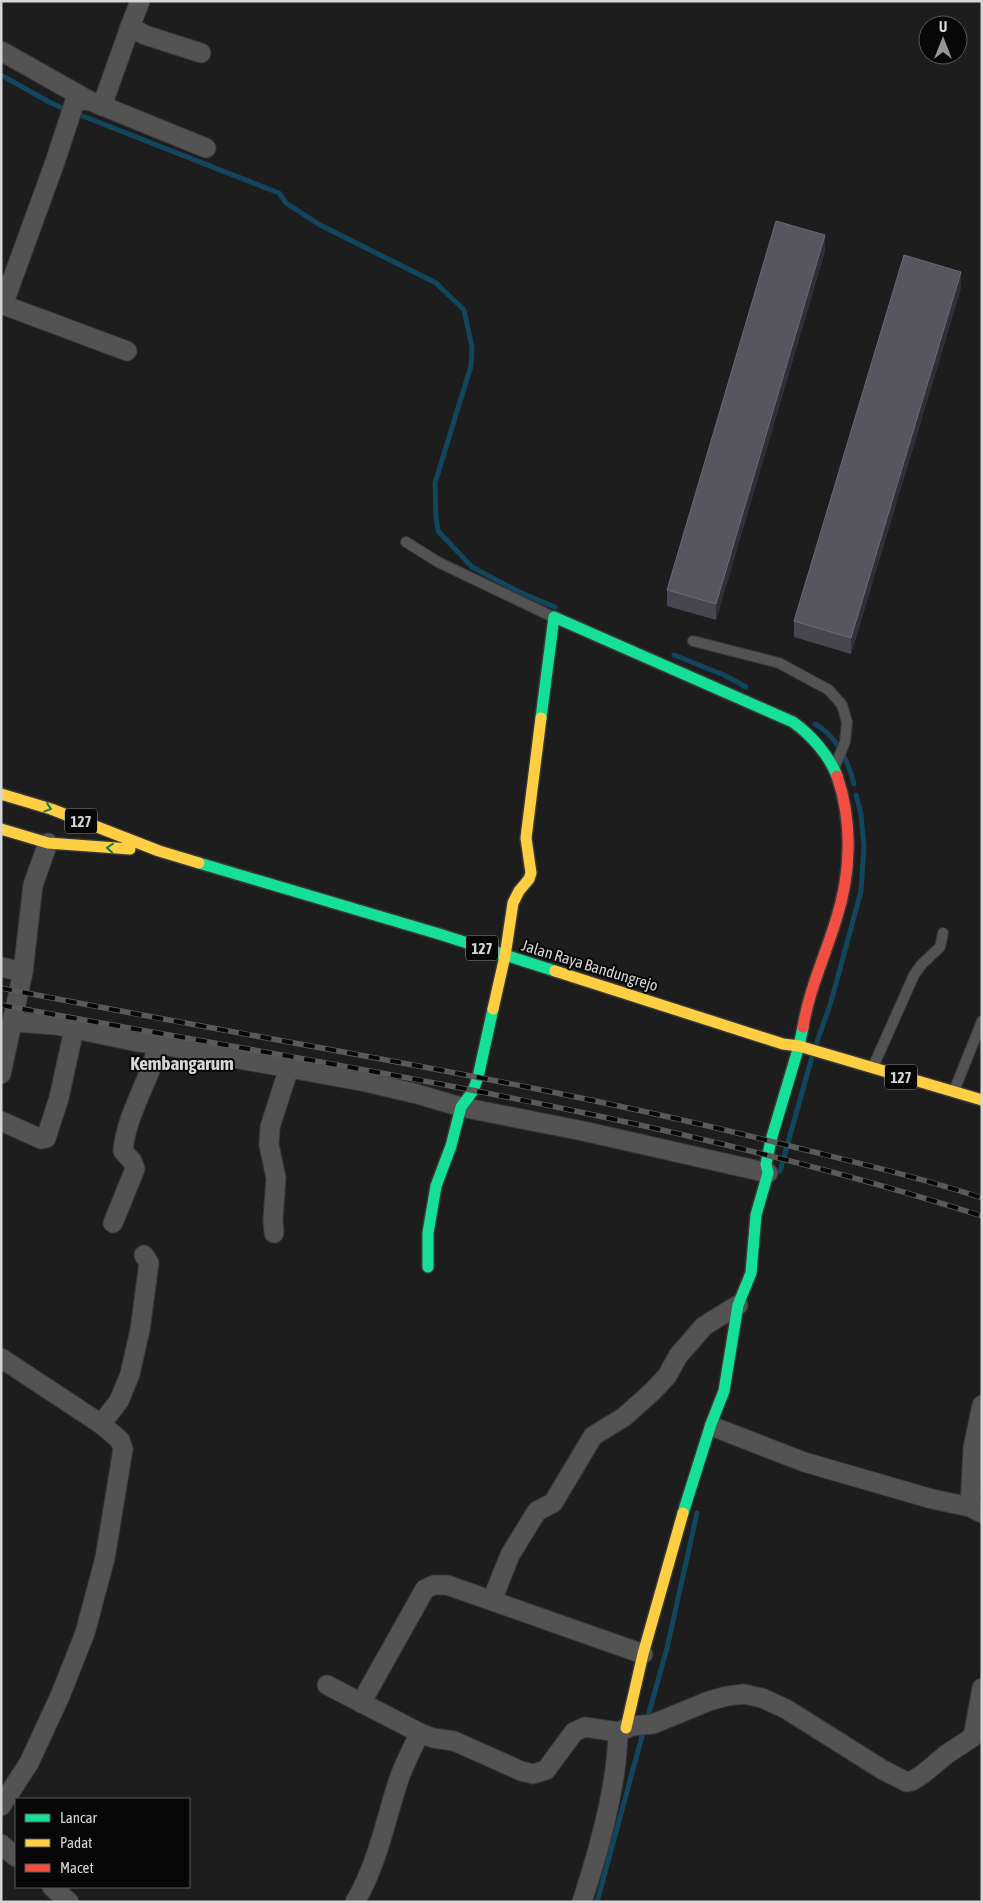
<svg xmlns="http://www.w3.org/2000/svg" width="983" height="1903" font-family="'Asap Condensed',sans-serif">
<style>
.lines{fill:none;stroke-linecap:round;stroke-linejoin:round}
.stream{stroke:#12465e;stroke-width:5}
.lane-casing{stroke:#383839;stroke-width:12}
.street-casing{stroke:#383839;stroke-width:21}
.fast-casing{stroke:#383839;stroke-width:14}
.slow-casing{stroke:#383839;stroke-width:14}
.jam-casing{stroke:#383839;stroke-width:14}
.lane{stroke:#535354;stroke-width:10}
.street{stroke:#535354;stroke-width:19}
.fast{stroke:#16e098;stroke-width:11}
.slow{stroke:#ffcf43;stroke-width:11}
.jam{stroke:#f24e42;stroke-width:11}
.rail-casing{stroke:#5a5a5a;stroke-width:5.5}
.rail{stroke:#070708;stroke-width:4;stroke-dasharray:11;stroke-linecap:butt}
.wall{fill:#484552}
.shaded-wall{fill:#302e37}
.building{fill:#575560;stroke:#6b6973}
.oneway{stroke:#0f7e57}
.labels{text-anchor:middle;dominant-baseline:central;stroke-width:4;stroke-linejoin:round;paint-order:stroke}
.shield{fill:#070708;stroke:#98989a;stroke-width:1}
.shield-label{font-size:15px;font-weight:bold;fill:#d6d6d8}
.street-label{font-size:16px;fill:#d6d6d8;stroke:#070708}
.quarter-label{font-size:19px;font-weight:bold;fill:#d6d6d8;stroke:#070708}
</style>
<rect width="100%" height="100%" fill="#1d1d1d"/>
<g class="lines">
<!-- stream -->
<g class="stream">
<path d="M1,75l48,27 18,8"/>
<path d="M75,113l204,80 7,10 34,22 116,58 28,27 8,37 -1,19 -36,117 1,34 2,14 34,36 47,25 36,15"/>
<path d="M674,655l50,20 22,12"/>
<path d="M815,724c22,12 33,37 39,60"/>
<path d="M817,1042l14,-40 30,-111 3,-44 -3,-33 -5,-19"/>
<path d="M780,1171l32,-114"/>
<path d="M647,1720l20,-72 30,-135"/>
<path d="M597,1902l47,-173"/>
</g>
<!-- lane casing -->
<g class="lane-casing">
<g id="lane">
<path d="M406,542l32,20 115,55"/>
<path d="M693,641l86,22 50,27 13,15 5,17 -2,20 -10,24"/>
<path d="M873,1067l41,-92 8,-11 18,-17 3,-14"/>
<path d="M954,1091l28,-70"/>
</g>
</g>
<!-- street casing -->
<g class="street-casing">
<g id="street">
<path d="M130,27l10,-26"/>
<path d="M1,51l87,49 118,48"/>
<path d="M102,106l28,-79 15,8 56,18"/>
<path d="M1,304l126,47"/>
<path d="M3,305l52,-143 20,-61 13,-1"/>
<path d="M1,967l22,5"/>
<path d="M14,1022l42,3 82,17 19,2c-2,6 -2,13 -4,19 -10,27 -28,59 -30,88l9,10 3,8 -22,54"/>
<path d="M157,1044l209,38 51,12 44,13 122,24 185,42"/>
<path d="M1,1074l22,-102 10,-87 15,-42"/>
<path d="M1,1121l40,18 5,-1 13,-40 15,-69"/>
<path d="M274,1233l-1,-14 3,-41 -7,-33 1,-18 19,-59"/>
<path d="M1,1358l100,66 19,16 3,9 -18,109 -20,75 -25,63 -31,67 -28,43"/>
<path d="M101,1424l18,-23 11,-27 10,-44 9,-67 -5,-8"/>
<path d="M714,1427l90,35 128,37 38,8 12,6"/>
<path d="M970,1507l3,-59 9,-43"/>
<path d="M492,1600l18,-45 27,-44 16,-8 40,-67 31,-19 29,-26 14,-15 11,-20 26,-30 34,-21"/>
<path d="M327,1685l93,48"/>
<path d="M361,1703l64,-114 9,-4h13l196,69"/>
<path d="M1,1844l15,13"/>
<path d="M52,1887l17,15"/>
<path d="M355,1902c22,-37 30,-80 43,-120 5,-16 14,-33 22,-49l13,5 21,3 67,30 12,3 13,-4 28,-38 11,-5 33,5 14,-6 21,-2 56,-23 18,-5 17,-2 18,4 24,11 97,61 24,12 5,-1 11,-7 24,-20 26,-17 9,-49"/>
<path d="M582,1902c17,-53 35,-115 36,-170"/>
</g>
</g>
<!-- fast casing -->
<g class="fast-casing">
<g id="fast">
<path d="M541,718l13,-101 239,105c18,13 36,33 44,54"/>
<path d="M199,863l240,71 116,37"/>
<path d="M428,1267v-34l8,-47 15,-40 10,-39 12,-16 5,-14 15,-68"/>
<path d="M683,1513l28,-89 13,-33 14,-86 13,-32 5,-58 12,-42 -2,-9 5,-24 28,-94 4,-19"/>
</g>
</g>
<!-- slow casing -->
<g class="slow-casing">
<g id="slow">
<path d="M1,794l50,15 108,42 40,12"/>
<path d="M1,829l47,14 82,6"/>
<path d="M555,971l228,73 16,2 183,54"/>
<path d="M493,1009l12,-53 8,-53 6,-12 10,-12 2,-6 -5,-35 15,-120"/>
<path d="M626,1728l17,-74 40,-141"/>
</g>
</g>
<!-- jam casing -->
<g class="jam-casing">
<path id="jam" d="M803,1027c6,-37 22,-71 33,-107 15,-46 17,-98 1,-144"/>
</g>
<!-- lane -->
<use href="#lane" class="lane"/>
<!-- street -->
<use href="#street" class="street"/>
<!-- fast -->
<use href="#fast" class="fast"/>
<!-- slow -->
<use href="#slow" class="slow"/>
<!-- jam -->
<use href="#jam" class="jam"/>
<!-- rail casing -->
<g class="rail-casing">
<g id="rail">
<path d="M1,988c261,52 524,91 781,156 67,17 134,32 200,54"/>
<path d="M1,1005c329,60 662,109 981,211"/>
</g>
</g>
<!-- rail -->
<use href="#rail" class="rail"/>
</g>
<!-- wall -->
<g class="wall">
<path d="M825,251l-109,369 -49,-14v-16z"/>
<path d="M961,288l-110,366 -57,-17v-16z"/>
</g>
<!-- shaded-wall -->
<g class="shaded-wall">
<path d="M825,235v16l-109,369v-16z"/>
<path d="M961,272v16l-110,366v-16z"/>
</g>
<!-- building -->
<g class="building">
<path d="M776,221l49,14 -109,369 -49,-14z"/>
<path d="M904,255l57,17 -110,366 -57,-17z"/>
</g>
<!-- one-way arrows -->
<defs><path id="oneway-chevron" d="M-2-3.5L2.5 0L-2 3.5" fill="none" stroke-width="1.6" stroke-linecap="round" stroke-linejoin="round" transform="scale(1.25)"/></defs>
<g class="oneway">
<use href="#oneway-chevron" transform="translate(48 808) rotate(18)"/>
<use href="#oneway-chevron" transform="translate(110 848) rotate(-176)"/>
</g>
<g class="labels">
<!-- shield labels -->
<g class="shield">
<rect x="65" y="808.5" width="32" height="25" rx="4"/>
<rect x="466" y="935.5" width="32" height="25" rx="4"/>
<rect x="885" y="1064.5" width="32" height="25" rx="4"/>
</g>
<g class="shield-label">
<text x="81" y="821">127</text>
<text x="482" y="948">127</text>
<text x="901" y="1077">127</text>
</g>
<!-- street labels -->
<g class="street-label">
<text transform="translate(590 965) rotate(17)">Jalan Raya Bandungrejo</text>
</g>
<!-- quarter labels -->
<g class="quarter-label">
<text x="182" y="1063">Kembangarum</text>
</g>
</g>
<!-- border -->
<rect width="983" height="1903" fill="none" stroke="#d6d6d8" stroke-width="5"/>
<!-- legend -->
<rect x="15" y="1798" width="175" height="90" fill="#070708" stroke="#5a5a5b"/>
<rect x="25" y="1814" width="25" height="8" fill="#16e098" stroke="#5a5a5b"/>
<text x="60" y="1823" font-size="15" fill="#d6d6d8">Lancar</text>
<rect x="25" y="1839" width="25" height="8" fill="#ffcf43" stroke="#5a5a5b"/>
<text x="60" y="1848" font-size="15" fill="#d6d6d8">Padat</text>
<rect x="25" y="1864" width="25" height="8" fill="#f24e42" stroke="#5a5a5b"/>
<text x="60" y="1873" font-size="15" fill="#d6d6d8">Macet</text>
<!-- north arrow -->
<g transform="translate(943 40)"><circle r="24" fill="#070708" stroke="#5a5a5b"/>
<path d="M0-4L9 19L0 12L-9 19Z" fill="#959597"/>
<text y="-8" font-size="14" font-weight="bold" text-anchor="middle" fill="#d6d6d8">U</text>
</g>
</svg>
